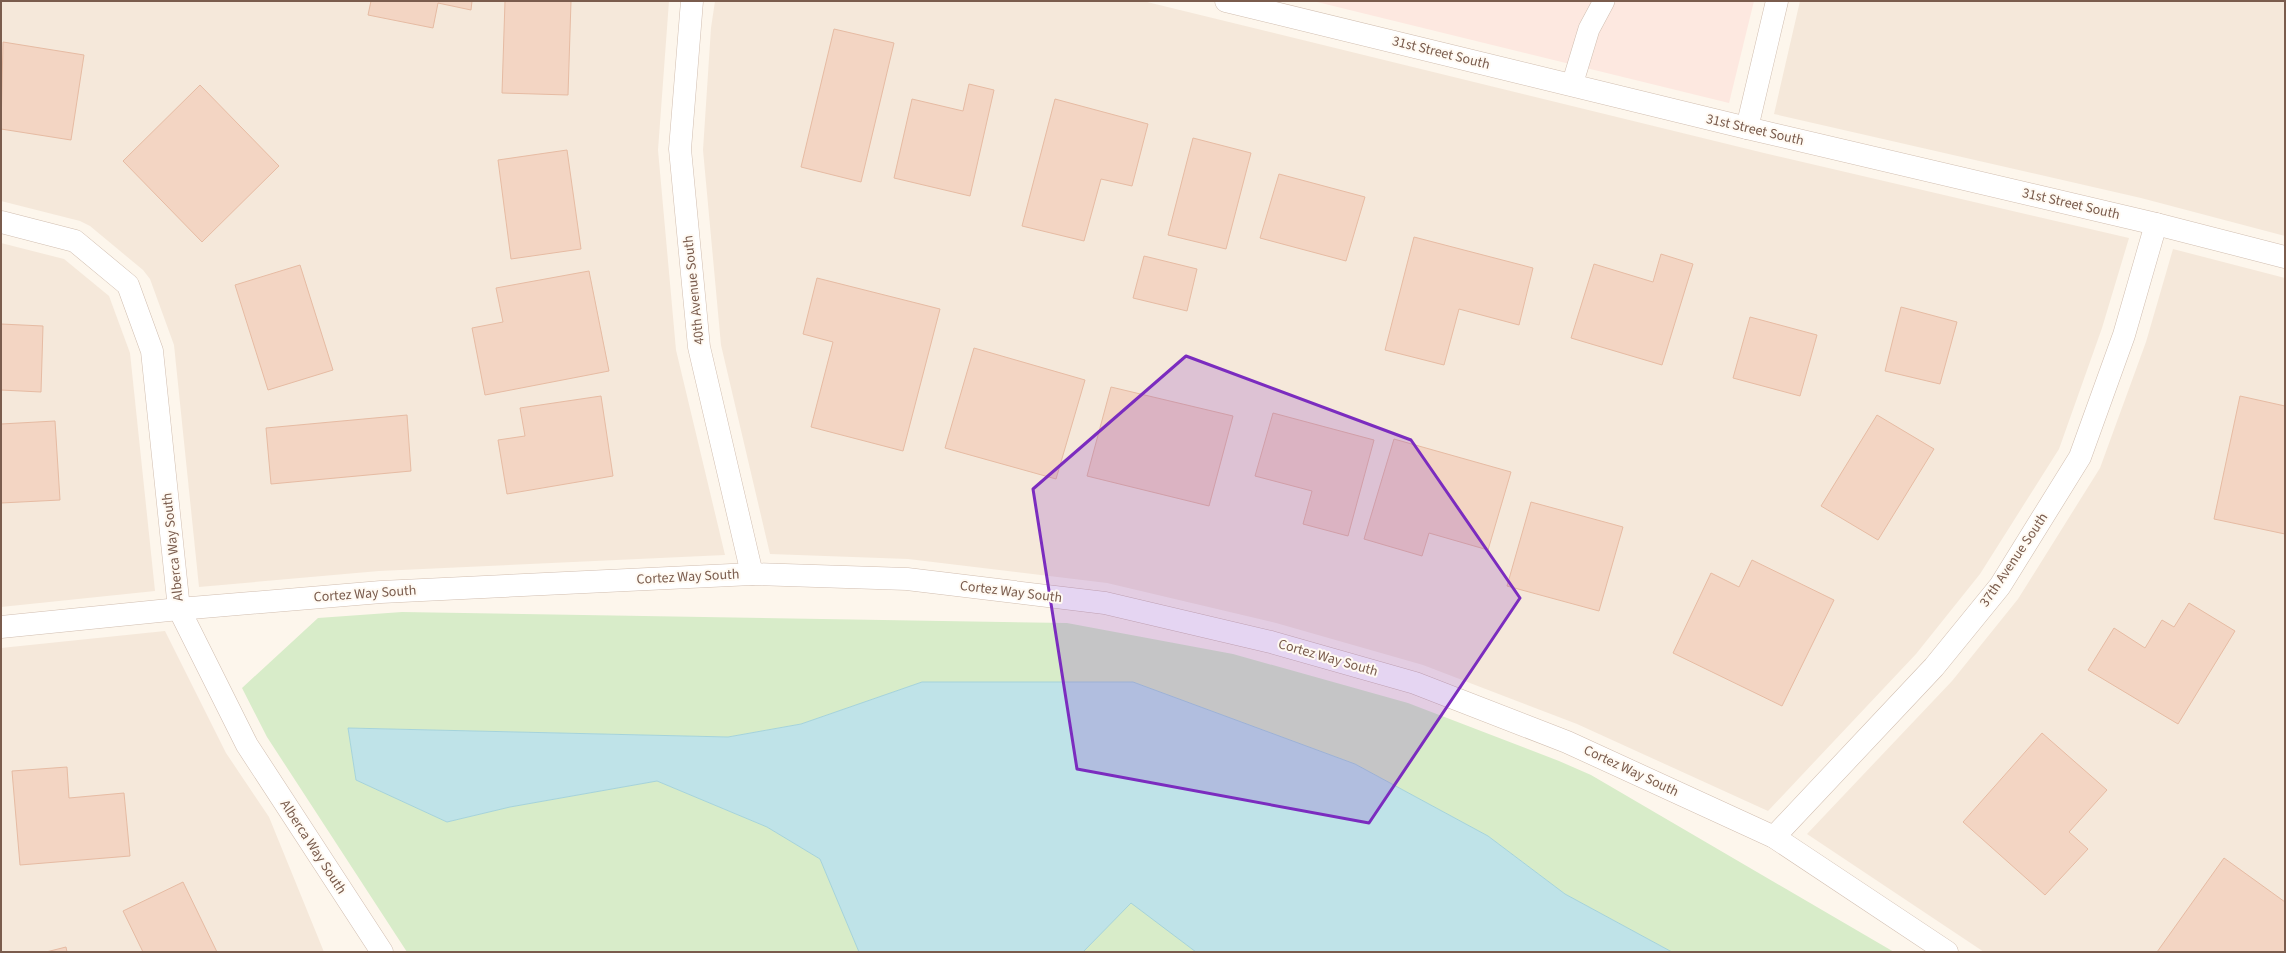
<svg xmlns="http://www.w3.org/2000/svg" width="2286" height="953" font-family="'Source Sans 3',sans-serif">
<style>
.residential{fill:#f5e8da}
.commercial{fill:#fde8e0}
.green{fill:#d8ecc9}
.water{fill:#bfe3e8;stroke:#a5d3da}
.building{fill:#f3d5c3;stroke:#e6bba3}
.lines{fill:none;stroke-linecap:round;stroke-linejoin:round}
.service-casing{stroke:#d1beb0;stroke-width:22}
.minor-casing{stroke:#d1beb0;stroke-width:23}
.tertiary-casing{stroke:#d1beb0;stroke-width:23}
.service{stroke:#fff;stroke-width:21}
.minor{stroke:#fff;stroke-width:22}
.tertiary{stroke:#fff;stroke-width:22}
.marked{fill:#7b2cbf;fill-opacity:0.2;stroke:#7b2cbf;stroke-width:3;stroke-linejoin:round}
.labels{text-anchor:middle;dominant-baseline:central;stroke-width:4;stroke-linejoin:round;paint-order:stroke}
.street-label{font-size:14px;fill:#7a5c4d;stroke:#fffaf3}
</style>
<rect width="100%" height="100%" fill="#fdf6ec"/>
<!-- residential -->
<g class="residential">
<path d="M1,1h668l-11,149 18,200 49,205 -346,16 -180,16 -25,-242 -24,-66 -7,-9 -53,-44 -10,-5 -79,-20z"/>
<path d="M715,1h428l621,152 365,85 -27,90 -43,121 -79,125 -64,80 -148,157 -191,-87 -154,-59 -147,-42 -169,-40 -199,-24 -138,-5 -49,-209 -18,-195 8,-122z"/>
<path d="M1800,1h485v235l-144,-38 -367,-84z"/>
<path d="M1,243l63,16 45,37 21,57 25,238 -154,16z"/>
<path d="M2173,249l112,29v674h-301l-177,-118 145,-153 66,-82 82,-131 46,-126z"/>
<path d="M165,631l61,122 43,64 55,135h-323v-304z"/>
</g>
<!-- commercial -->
<path class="commercial" d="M1313,1h441l-25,102z"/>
<!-- green -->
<g class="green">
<path d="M402,612l665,11 166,31 175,49 151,58 32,14 303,177h-222l-107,-58 -77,-58 -133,-72 -222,-82h-211l-121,42 -73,13 -380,-9 8,52 91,42 63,-15 147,-26 110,46 53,32 39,93h-452l-140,-215 -25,-49 76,-70z"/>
<path d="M1131,902l65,50h-113z"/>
</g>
<!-- water -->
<path class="water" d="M922,682h211l222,82 133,72 77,58 107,58h-476l-65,-49 -48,49h-224l-39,-93 -53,-32 -110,-46 -147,26 -63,15 -91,-42 -8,-52 380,9 73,-13z"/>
<!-- building -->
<g class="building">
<path d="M371,1h101l-1,9 -33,-7 -5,25 -65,-13z"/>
<path d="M505,1h66l-3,94 -66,-2z"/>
<path d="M834,29l60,14 -33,139 -60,-15z"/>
<path d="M3,42l81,13 -13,85 -70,-11z"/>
<path d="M969,84l25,6 -24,106 -76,-18 18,-79 51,12z"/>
<path d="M200,85l79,81 -77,76 -79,-81z"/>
<path d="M1055,99l93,25 -16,62 -31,-7 -17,62 -62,-15z"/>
<path d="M1193,138l58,15 -25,96 -58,-14z"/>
<path d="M567,150l14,99 -70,10 -13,-99z"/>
<path d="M1279,174l86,23 -19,64 -86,-23z"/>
<path d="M1414,237l119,31 -14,57 -60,-16 -15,56 -59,-15z"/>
<path d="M1661,254l32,10 -31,101 -91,-27 23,-74 59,18z"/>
<path d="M1144,256l53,13 -10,42 -54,-13z"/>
<path d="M300,265l33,105 -65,20 -33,-105z"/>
<path d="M589,271l20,100 -124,24 -13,-67 31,-6 -7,-34z"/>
<path d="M817,278l123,31 -37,142 -92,-24 22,-85 -30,-8z"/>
<path d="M1901,307l56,15 -17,62 -55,-13z"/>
<path d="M1750,317l67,18 -17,61 -67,-18z"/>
<path d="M1,324l42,2 -2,66 -40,-2z"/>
<path d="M974,348l111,32 -29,99 -111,-31z"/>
<path d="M1111,387l122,29 -24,90 -122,-30z"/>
<path d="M601,396l12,80 -106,18 -9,-54 27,-4 -5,-28z"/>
<path d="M2240,396l45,10v128l-71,-15z"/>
<path d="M1273,413l101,27 -26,96 -45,-12 9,-33 -57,-15z"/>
<path d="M407,415l4,56 -140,13 -5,-56z"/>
<path d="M1877,415l57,34 -56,91 -57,-34z"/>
<path d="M55,421l5,79 -59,3v-79z"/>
<path d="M1394,439l117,33 -23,78 -59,-17 -7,23 -58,-17z"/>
<path d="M1531,502l92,25 -24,84 -92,-25z"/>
<path d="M1752,560l82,40 -52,106 -109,-53 38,-80 28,14z"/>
<path d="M2189,603l46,28 -57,93 -90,-54 26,-42 31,20 17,-28 12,7z"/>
<path d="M2042,733l65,57 -38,42 19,17 -43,46 -82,-73z"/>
<path d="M67,767l2,31 55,-5 6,63 -110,9 -8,-94z"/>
<path d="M2224,858l61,44v50h-128z"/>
<path d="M183,882l34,70h-74l-20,-41z"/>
<path d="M66,947l1,5h-21z"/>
</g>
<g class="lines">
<!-- service casing -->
<g class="service-casing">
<path id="service" d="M1572,85l17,-56 15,-28"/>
</g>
<!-- minor casing -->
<g class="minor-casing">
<g id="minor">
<path d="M692,1l-12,148 19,198 53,227"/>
<path d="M1,222l74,19 53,44 24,66 27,258 68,136 135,207"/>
<path d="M1,627l178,-18 202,-17 371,-18 155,5 198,24 166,39 144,41 152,59 207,95 173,115"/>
<path d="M1774,837l160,-170 66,-81 80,-129 44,-122 32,-111"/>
</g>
</g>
<!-- tertiary casing -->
<g class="tertiary-casing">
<g id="tertiary">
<path d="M1226,1l521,127 409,96 129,33"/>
<path d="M1747,128l30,-127"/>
</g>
</g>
<!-- service -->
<use href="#service" class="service"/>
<!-- minor -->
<use href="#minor" class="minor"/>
<!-- tertiary -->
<use href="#tertiary" class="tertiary"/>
</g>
<!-- marked area -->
<path class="marked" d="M1186,356l225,84 109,158 -151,225 -292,-54 -44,-280z"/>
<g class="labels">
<!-- street labels -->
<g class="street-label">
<text transform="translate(1441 53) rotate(14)">31st Street South</text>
<text transform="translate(1755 130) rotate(13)">31st Street South</text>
<text transform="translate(2071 204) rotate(13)">31st Street South</text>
<text transform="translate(694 290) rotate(-96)">40th Avenue South</text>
<text transform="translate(173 547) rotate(-96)">Alberca Way South</text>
<text transform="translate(2014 560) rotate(-56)">37th Avenue South</text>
<text transform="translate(688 577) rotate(-3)">Cortez Way South</text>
<text transform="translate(1011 592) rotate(7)">Cortez Way South</text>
<text transform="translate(365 594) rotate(-4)">Cortez Way South</text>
<text transform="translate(1328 658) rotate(16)">Cortez Way South</text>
<text transform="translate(1631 771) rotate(25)">Cortez Way South</text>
<text transform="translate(313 847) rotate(57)">Alberca Way South</text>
</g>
</g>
<!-- border -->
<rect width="2286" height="953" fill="none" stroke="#7a5c4d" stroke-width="4"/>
</svg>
